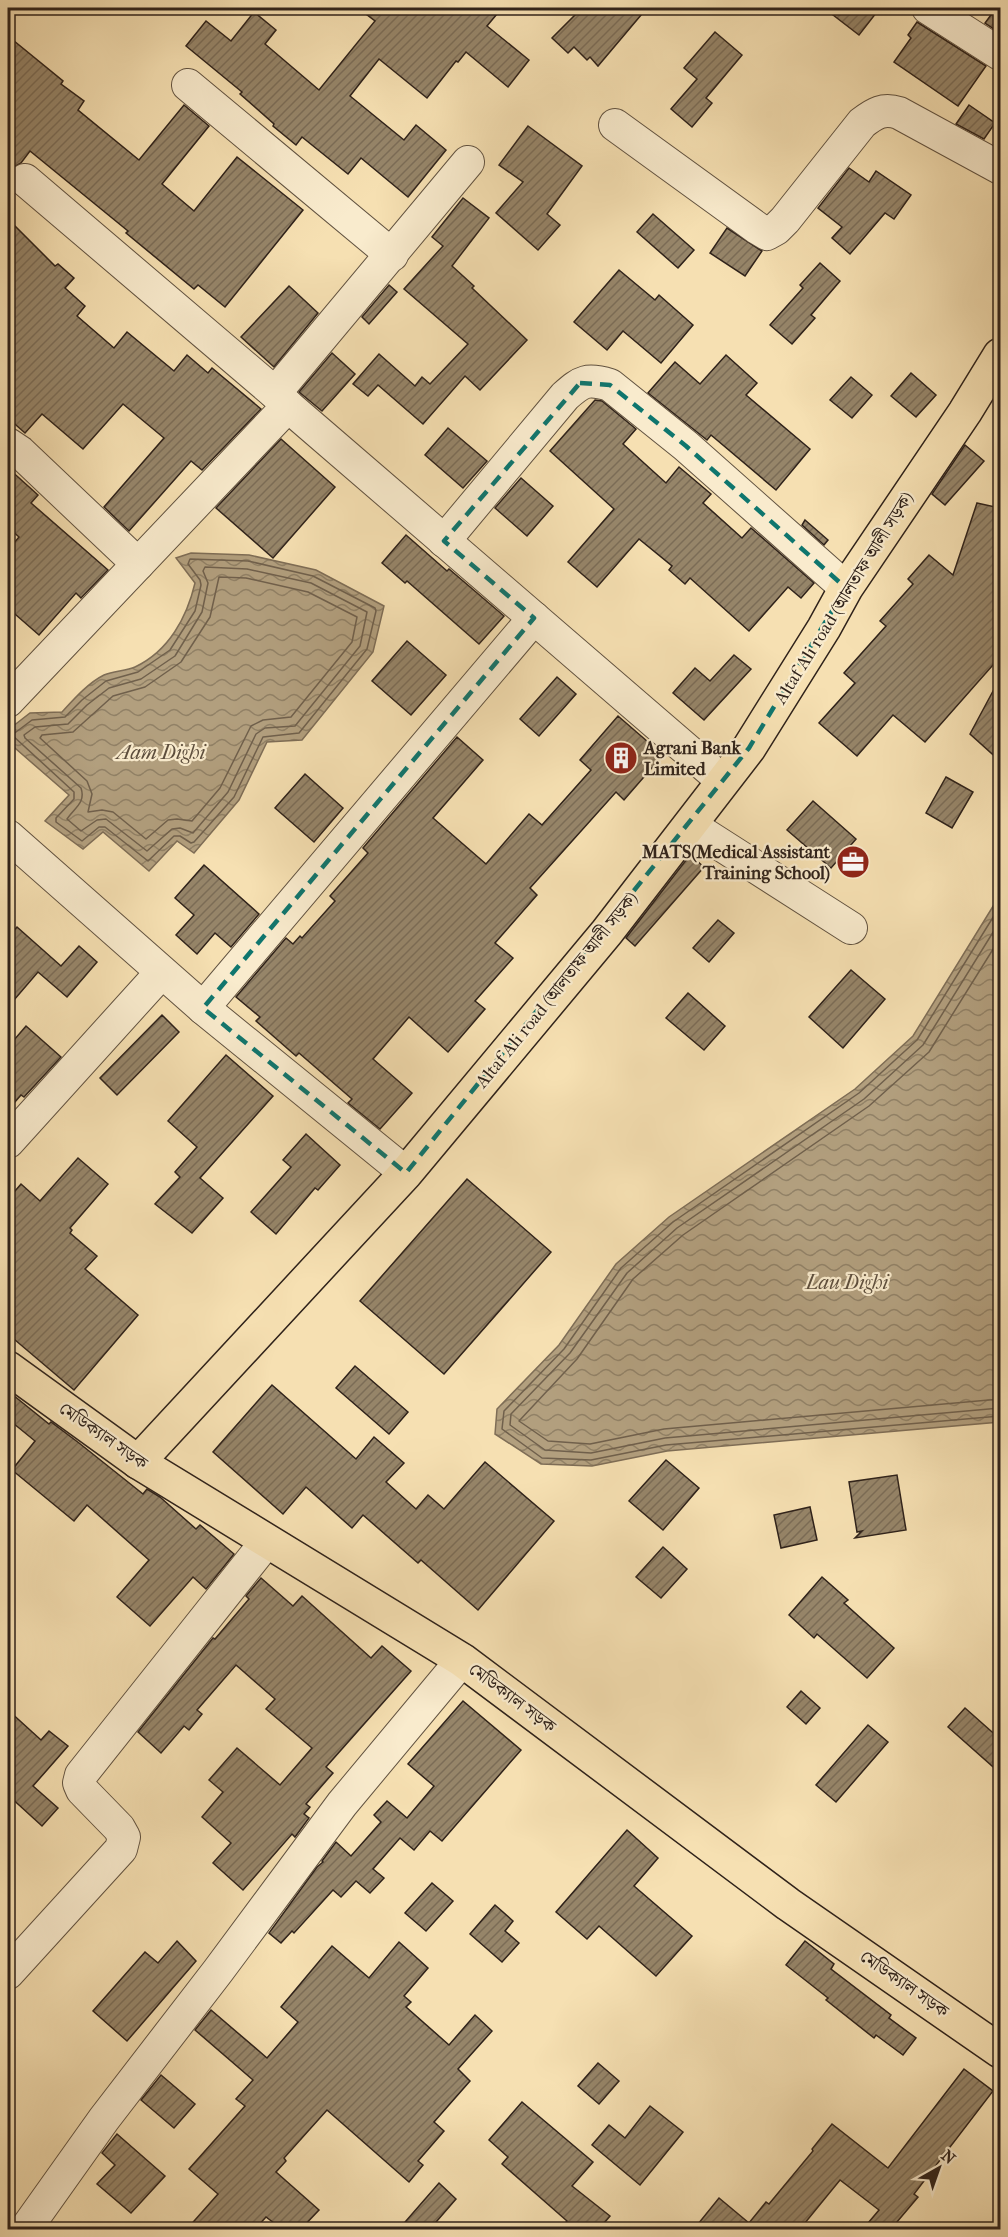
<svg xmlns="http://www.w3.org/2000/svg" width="1008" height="2237" font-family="'IM FELL French Canon','Noto Serif Bengali',serif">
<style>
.water{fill:url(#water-waves);stroke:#7e6d56;stroke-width:1.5}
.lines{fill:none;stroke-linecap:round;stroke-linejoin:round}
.shore{stroke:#70604c;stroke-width:1.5}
.building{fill:url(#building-hatch);stroke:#2f221a;stroke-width:1.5}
.minor-casing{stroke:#615240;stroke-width:34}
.major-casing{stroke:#2f221a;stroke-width:36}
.minor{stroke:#f9ebcd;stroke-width:32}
.major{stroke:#f6e0b2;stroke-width:33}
.marked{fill:none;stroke:#0f766e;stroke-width:4.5;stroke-dasharray:12 8;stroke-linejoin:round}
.labels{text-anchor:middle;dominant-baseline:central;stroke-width:4.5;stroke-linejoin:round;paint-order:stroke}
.street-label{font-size:18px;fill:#2f221a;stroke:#f9ebcd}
.poi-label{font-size:18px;font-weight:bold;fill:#2f221a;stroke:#f9ebcd;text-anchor:start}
.water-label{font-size:20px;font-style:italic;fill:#5d4e3d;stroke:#f9ebcd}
</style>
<defs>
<pattern id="water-waves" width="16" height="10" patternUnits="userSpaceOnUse" patternTransform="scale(1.5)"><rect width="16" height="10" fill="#b29f7e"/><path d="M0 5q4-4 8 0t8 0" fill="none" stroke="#918166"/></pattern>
<pattern id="building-hatch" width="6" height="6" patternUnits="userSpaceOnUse" patternTransform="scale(1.5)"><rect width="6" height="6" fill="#968569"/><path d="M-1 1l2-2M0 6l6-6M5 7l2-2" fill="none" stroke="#7b6c56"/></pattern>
</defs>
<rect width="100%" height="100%" fill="#f6e0b2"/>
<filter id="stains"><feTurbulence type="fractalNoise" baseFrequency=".00333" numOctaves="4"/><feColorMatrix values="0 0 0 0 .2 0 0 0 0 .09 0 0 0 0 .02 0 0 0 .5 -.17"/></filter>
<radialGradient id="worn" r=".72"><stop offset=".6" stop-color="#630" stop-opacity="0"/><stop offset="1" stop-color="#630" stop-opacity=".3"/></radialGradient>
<!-- water -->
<g class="water">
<path d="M191,553l58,2 67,15 68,36 -11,46 -71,88 -35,2 -28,58 -45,53 -17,-12 -28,30 -46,-39 -20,17 -38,-28 24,-26 -61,-53v-12l22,-17 32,-1c12,-13 26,-29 42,-37 10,-4 22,-4 31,-8 34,-16 52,-50 60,-84l-19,-25z"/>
<path d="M1000,895v527l-333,29 -75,15 -51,-2 -46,-30 2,-25 62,-64 57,-81 53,-47 186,-128 58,-53z"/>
</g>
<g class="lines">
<!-- shore -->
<g class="shore">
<path d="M190,559l58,2 65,15 62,32 1,3 -9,38 -68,84 -36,4 -29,60 -40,45 -3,1 -11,-7h-6l-26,25 -43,-34h-6l-17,14 -26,-19v-4l18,-19v-7l-62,-57 20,-15 33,-3 17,-17 24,-19 32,-9 32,-22 25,-39 6,-26 -1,-5 -12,-16z"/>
<path d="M205,567l42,2 64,14 56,29 -7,34 -65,80 -30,2 -9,6 -28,58 -35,41 -13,-5 -8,1 -25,22 -41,-32 -9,1 -16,11 -14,-12c7,-11 19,-16 14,-31l-56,-50 -1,-3 11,-8 33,-3 19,-19 22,-17 32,-9 34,-23 27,-44 6,-29 -5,-12z"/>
<path d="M219,577l27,1 62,14 49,25 -5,25 -61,75 -28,3 -12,6 -31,62 -28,33 -15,-2 -9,1 -22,19 -33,-27 -11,-2 -14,2 4,-18 -5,-13 -47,-43 2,-3 31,-3 40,-36 32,-9 36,-25 29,-45z"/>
<path d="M1000,906l-83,134 -58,53 -186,129 -52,46 -57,81 -60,62 -2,18 40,29 49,2 75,-15 334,-29"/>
<path d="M1000,921l-77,124 -59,54 -187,129 -50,45 -57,80 -59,61 -1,11 35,25 46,3 74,-15 335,-30"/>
<path d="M1000,938l-71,114 -60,54 -186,129 -50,44 -56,80 -58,62 29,20 42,3 74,-15 336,-30"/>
</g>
</g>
<!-- building -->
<g class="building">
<path d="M358,8h144l-15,18 42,34 -21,27 -42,-35 -8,10 -2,-1 -29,37 -48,-39 -29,37 54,44 12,-15 30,25 -38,47 -47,-39 -13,16 -46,-37 -6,8 -23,-19 1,-2 -34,-30 2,-2 -56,-46 20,-25 25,20 23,-29 22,18 -11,14 54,46 56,-69z"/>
<path d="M582,8h65l-49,58 -8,-9 -3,3 -13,-13 -6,6 -16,-15z"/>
<path d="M824,8h56l-21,27z"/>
<path d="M996,8h4v25l-15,-10z"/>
<path d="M917,22l69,44 -28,40 -64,-44 17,-24 -3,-3z"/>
<path d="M715,32l27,23 -36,43 6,5 -20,24 -21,-18 26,-30 -13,-11z"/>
<path d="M8,36l55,45 -2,3 23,17 -6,9 61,50 45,-55 25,21 -47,58 32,27 43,-54 66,53 -78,97 -27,-22 -4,4 -68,-56 2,-2 -98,-80 -9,12 -9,5 -4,8z"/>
<path d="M969,105l26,18 -11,16 -28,-15z"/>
<path d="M528,126l54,40 -35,48 13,11 -22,25 -42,-37 27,-31 -24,-17z"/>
<path d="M849,168l20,14 7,-11 35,24 -17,24 -9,-6 -35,41 -18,-16 10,-11 -24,-19z"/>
<path d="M463,198l26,20 -37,48 22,20 -2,2 55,52 -47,50 -15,-14 -42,48 -45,-39 -10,11 -15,-12 26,-30 36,32 7,-9 8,7 38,-40 -64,-55 39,-43 -11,-9z"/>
<path d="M653,214l41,36 -16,18 -41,-36z"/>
<path d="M8,219l47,47 3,-2 16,14 -9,10 20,18 -8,10 37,32 13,-16 47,39 13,-16 21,18 4,-5 49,41 -59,61 -11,-9 -62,70 -25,-24 60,-69 -41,-34 -40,45 -41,-35 -17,19 -17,-15z"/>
<path d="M727,228l35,23 -17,25 -35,-23z"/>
<path d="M820,263l20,18 -29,34 4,3 -23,26 -22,-19 33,-37 -3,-3z"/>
<path d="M619,270l36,30 4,-5 34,30 -32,38 -38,-32 -16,19 -33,-28z"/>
<path d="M389,285l8,7 -28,32 -7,-7z"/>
<path d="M289,286l29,27 -44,54 -33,-30z"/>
<path d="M332,353l23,21 -33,37 -23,-19z"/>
<path d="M726,355l31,28 -11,12 64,54 -34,41 -65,-55 -4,5 -59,-47 27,-31 25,22z"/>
<path d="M911,373l25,22 -20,22 -25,-21z"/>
<path d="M851,377l21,18 -20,23 -22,-18z"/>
<path d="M595,400l7,1 34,28 -13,15 43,39 13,-16 32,27 -8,9 39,35 9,-10 63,55 -13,15 -13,-11 -39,44 -59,-53 -5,6 -16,-14 3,-4 -33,-27 -42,48 -29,-25 46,-53 -64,-58z"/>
<path d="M448,428l39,33 -24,27 -38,-33z"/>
<path d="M281,439l54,48 -62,71 -57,-50z"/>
<path d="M965,445l19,16 -39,44 -13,-11z"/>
<path d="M8,468l30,27 -7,8 77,67 -27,28 -5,-5 -37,42 -31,-27v-58l11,-13 -11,-10z"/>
<path d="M521,478l32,28 -26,30 -32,-28z"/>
<path d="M977,503l23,5v149l-75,85 -32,-27 -36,41 -38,-33 36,-40 -11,-10 42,-47 -6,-5 33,-37 -5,-5 21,-24 24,20z"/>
<path d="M805,520l23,20 -4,5 -22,-20z"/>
<path d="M406,535l41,36 2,-2 55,47 -25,28 -72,-63 -2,2 -23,-20z"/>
<path d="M407,641l39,34 -35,40 -39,-34z"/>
<path d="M734,655l17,14 -47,51 -31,-27 22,-25 15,13z"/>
<path d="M557,677l19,17 -37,42 -19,-17z"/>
<path d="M1000,678v83l-30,-27z"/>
<path d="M618,716l45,39 -39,45 -8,-8 -86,96 7,7 -42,48 18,15 -38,43 10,8 -37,43 -39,-35 -36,42 39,34 -32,36 -32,-26 4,-4 -53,-46 -3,3 -40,-35 4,-4 -24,-20 50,-59 7,6 7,-8 2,2 33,-37 -5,-5 38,-43 -5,-5 94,-111 26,23 -50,58 53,46 43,-50 13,11 49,-55 -11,-10z"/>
<path d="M305,774l38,34 -29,34 -39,-34z"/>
<path d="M946,777l27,15 -21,36 -26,-15z"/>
<path d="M813,801l43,38 -25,29 -44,-38z"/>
<path d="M690,855l14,12 -69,79 -9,-8z"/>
<path d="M204,865l55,49 -28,33 -16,-14 -18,21 -21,-19 18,-20 -19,-17z"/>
<path d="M718,920l16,13 -25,29 -16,-14z"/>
<path d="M17,927l44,39 18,-20 18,16 -30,35 -29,-25 -30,35v-70z"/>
<path d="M851,970l34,29 -42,49 -34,-31z"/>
<path d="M688,993l37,33 -21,24 -38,-32z"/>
<path d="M162,1015l17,17 -62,63 -17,-17z"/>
<path d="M26,1026l35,31 -37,40 -3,-2 -13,15v-63z"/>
<path d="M226,1055l47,41 -73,82 23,20 -31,35 -37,-29 25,-27 -5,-5 22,-25 -29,-26z"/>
<path d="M306,1134l34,31 -22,25 -3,-2 -39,46 -25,-22 40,-45 -8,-7z"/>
<path d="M78,1158l30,26 -38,44 2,2 -2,3 27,23 -12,13 53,46 -64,75 -66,-56v-135l13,-15 19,17z"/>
<path d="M467,1179l84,73 -107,122 -84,-73z"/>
<path d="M355,1366l53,46 -19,22 -53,-46z"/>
<path d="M272,1385l84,74 18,-22 30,26 -18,19 30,27 12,-14 16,14 41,-47 69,59 -76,89 -57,-50 -3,3 -55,-48 -11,13 -46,-41 -23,27 -70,-62z"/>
<path d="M8,1391l41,33 2,-2 28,21 64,51 4,-5 13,8 36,32 4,-4 34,29 -28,35 -13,-12 -43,49 -33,-29 32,-37 -62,-55 -13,16 -62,-51 23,-29 -27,-22z"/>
<path d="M666,1460l33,28 -36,42 -34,-29z"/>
<path d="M897,1475l9,55 -51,8 7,-7 -5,1 -8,-50z"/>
<path d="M810,1507l7,33 -36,8 -7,-33z"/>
<path d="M663,1547l24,22 -26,29 -25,-21z"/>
<path d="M822,1577l26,23 -4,3 50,45 -27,30 -50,-44 -3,4 -25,-23z"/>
<path d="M261,1578l32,28 9,-10 69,62 11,-12 29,25 -85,96 7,6 -27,31 4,3 -6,7 5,4 -14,19 -3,-3 -49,56 -30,-27 18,-20 -29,-26 21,-25 -14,-12 28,-32 43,37 32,-37 -46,-39 9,-10 -39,-34 -39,45 5,4 -13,16 -5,-4 -23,27 -23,-21 75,-94 2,1 34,-40 -3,-3z"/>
<path d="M801,1691l19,17 -14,16 -19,-17z"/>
<path d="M463,1701l58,49 -79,91 -12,-10 -16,19 -14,-12 -27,31 11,9 -14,15 -14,-12 -15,16 -8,-7 -39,43 -2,-2 -11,12 -12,-10 48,-66 6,-5 -1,-1 14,-19 15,14 30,-34 -7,-7 13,-14 20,17 27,-32 -26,-22z"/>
<path d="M965,1708l35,31v34l-52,-46z"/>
<path d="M8,1710l33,30 8,-9 19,15 -35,40 25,22 -16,18 -34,-31z"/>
<path d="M868,1725l20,17 -52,60 -20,-17z"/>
<path d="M627,1830l31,28 -24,28 58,50 -36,40 -57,-50 -12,13 -31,-27z"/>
<path d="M432,1883l21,18 -27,30 -21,-18z"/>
<path d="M495,1905l18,16 -8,10 14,12 -17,19 -32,-28z"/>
<path d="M177,1941l19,20 -69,80 -34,-30 52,-59 13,11z"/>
<path d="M805,1941l29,23 -3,5 60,46 -2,3 27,20 -13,17 -27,-20 -2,3 -48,-38 2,-2 -42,-33z"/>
<path d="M399,1942l29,26 -24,28 7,6 -5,5 43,38 26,-30 17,16 -34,38 12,12 -36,41 10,9 -26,30 5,4 -14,17 -82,-72 -43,48 2,3 -10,11 43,38 -18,19h-19l-16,-12 -11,12h-68l31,-35 -29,-25 56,-63 -9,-7 17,-19 -58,-50 16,-20 56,48 31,-36 -17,-15 51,-61 37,32z"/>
<path d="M598,2063l21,18 -20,23 -21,-18z"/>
<path d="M964,2069l29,22 -79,103 4,3 -27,32h-28l16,-19 -39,-30 -40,49h-106l25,-31 30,25 17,-21 3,2 44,-53 -1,-2 20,-25 56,44z"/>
<path d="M161,2075l34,29 -21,24 -33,-28z"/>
<path d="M522,2102l71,60 -21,24 38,30 -11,13h-39l7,-8 -65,-57 6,-7 -19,-17z"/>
<path d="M650,2106l33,26 -43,53 -48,-40 17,-20 16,13z"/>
<path d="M117,2134l48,42 -34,37 -34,-29 18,-19 -13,-12z"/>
<path d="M439,2183l17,16 -26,30h-31z"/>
</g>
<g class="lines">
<!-- minor casing -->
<g class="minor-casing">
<g id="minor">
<path d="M928,8l72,46"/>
<path d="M188,85l204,170"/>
<path d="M615,125l142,103 10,6 9,-5 9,-9 77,-97c13,-10 21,-15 37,-10l101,55"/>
<path d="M25,180l250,213 13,13 435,375"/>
<path d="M275,393l193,-231"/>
<path d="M8,444l12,8 118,112"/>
<path d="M444,541l121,-145c17,-15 22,-18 45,-11l76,61 160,142"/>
<path d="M8,701l280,-295"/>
<path d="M690,825l161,103"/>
<path d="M8,836l195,172 203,165"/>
<path d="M203,1008l331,-390"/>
<path d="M8,1142l153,-169"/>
<path d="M8,1973l113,-124 3,-12 -5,-9 -37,-38 -3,-7 2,-8 186,-234"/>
<path d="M25,2230l79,-111 114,-148 124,-167 120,-144"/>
</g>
</g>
<!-- major casing -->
<g class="major-casing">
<g id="major">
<path d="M8,1368l130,94 324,198 326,244 212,147"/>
<path d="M138,1462l268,-289 201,-241 142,-184 75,-120 22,-40 119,-176 35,-57"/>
</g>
</g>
<!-- minor -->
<use href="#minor" class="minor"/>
<!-- major -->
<use href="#major" class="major"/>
</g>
<!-- marked area -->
<path class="marked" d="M580,383l30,2 76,61 160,142 -97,160 -343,425 -203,-165 331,-390 -90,-77z"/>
<!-- icons -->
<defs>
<g id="building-disc" transform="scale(1.725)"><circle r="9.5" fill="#8f2418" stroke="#f9ebcd"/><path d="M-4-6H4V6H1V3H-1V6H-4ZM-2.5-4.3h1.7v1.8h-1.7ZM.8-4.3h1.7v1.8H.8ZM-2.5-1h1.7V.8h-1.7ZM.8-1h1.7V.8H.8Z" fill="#fff"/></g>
<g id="office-disc" transform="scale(1.725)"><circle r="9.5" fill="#8f2418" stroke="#f9ebcd"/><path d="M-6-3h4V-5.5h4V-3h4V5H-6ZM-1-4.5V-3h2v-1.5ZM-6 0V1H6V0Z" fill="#fff"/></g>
</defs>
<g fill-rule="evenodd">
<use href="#building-disc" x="621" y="758"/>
<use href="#office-disc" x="853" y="862"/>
</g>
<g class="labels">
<!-- street labels -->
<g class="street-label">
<text transform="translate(844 598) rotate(-58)">Altaf Ali road (আলতাফ আলী সড়ক)</text>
<text transform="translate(557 990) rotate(-51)">Altaf Ali road (আলতাফ আলী সড়ক)</text>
<text transform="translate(103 1436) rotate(35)">মেডিক্যাল সড়ক</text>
<text transform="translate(512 1698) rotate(37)">মেডিক্যাল সড়ক</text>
<text transform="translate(904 1984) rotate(35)">মেডিক্যাল সড়ক</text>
</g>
<!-- poi labels -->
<g class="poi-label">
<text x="644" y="748">Agrani Bank<tspan x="644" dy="21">Limited</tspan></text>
<text x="830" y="852" text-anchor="end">MATS(Medical Assistant<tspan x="830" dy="21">Training School)</tspan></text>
</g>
<!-- water labels -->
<g class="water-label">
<text x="161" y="752">Aam Dighi</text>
<text x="847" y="1282">Lau Dighi</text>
</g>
</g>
<!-- margin -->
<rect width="1008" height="2237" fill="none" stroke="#f6e0b2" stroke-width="30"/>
<rect x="9" y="9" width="990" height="2219" fill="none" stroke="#2f221a" stroke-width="3"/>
<rect x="15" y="15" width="978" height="2207" fill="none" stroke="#2f221a" stroke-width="1.5"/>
<!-- north arrow -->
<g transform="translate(939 2168) rotate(40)" stroke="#f9ebcd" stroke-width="4.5" paint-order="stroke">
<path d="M0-4.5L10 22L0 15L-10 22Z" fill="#2f221a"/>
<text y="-9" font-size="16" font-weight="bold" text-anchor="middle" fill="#2f221a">N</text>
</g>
<rect width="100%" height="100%" filter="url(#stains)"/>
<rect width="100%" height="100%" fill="url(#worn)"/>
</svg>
